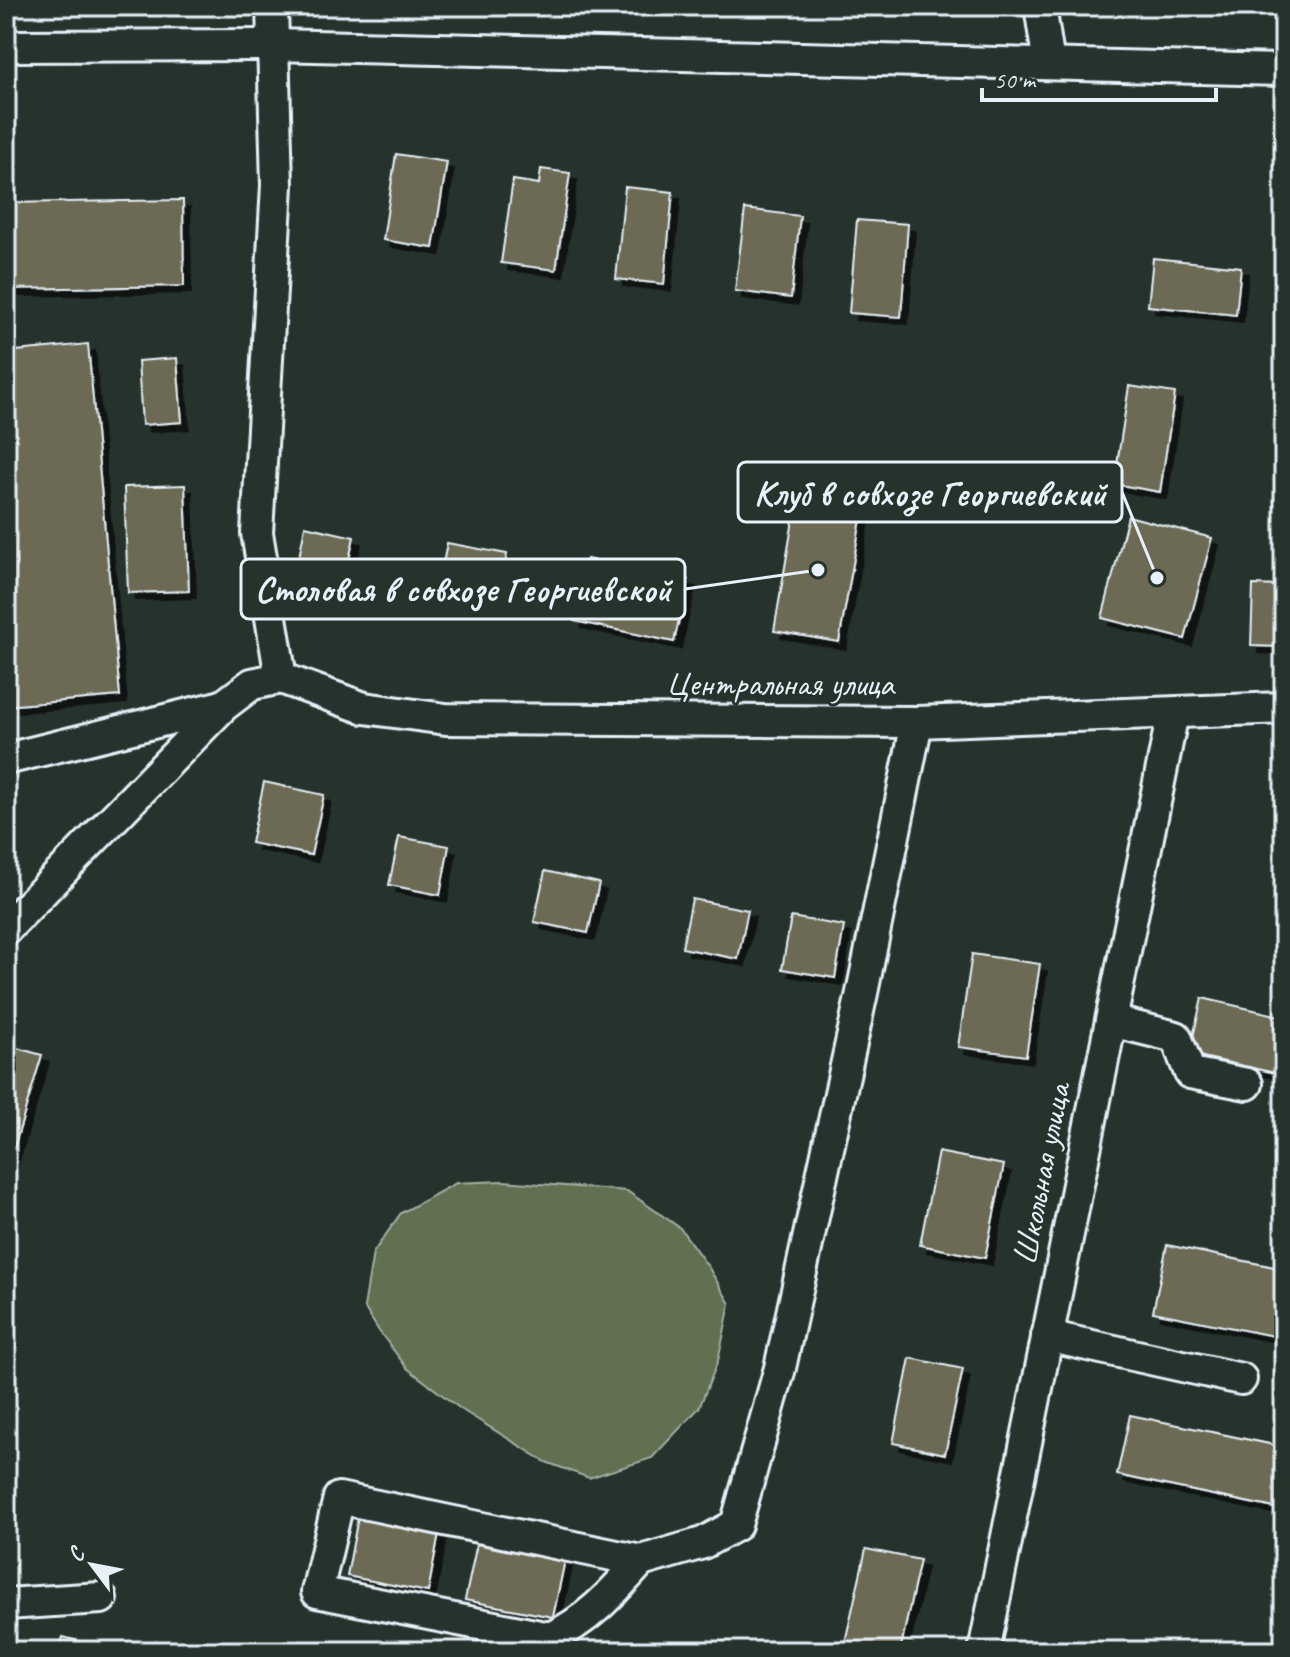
<svg xmlns="http://www.w3.org/2000/svg" width="1290" height="1657" font-family="Caveat,sans-serif">
<style>
.green{fill:#606f51;stroke:#a4b0a4;stroke-width:2}
.building{fill:#6c6a55;stroke:#e8f1f8;stroke-width:2;filter:url(#shadow)}
.lines{fill:none;stroke-linecap:round;stroke-linejoin:round}
.minor-casing{stroke:#e8f1f8;stroke-width:36}
.minor{stroke:#26332d;stroke-width:30}
.labels{text-anchor:middle;dominant-baseline:central;stroke-width:6;stroke-linejoin:round;paint-order:stroke}
.street-label{font-size:34px;fill:#e8f1f8;stroke:#26332d}
.leader{fill:none;stroke:#e8f1f8;stroke-width:3}
.callout-dot{fill:#e8f1f8;stroke:#26332d;stroke-width:3}
.callout{fill:#26332d;stroke:#e8f1f8;stroke-width:3}
.callout-label{font-size:36px;text-anchor:middle;font-weight:bold;fill:#e8f1f8}
</style>
<defs>
<filter id="shadow"><feDropShadow dx="7" dy="7" stdDeviation="0" flood-color="#0009"/></filter>
</defs>
<rect width="100%" height="100%" fill="#26332d"/>
<filter id="ink" filterUnits="userSpaceOnUse"><feTurbulence type="fractalNoise" baseFrequency=".0125" numOctaves="2"/><feDisplacementMap in="SourceGraphic" scale="16" xChannelSelector="R" yChannelSelector="G"/><feConvolveMatrix kernelMatrix="1 2 1 2 8 2 1 2 1" color-interpolation-filters="sRGB"/></filter>
<g filter="url(#ink)">
<!-- green -->
<path class="green" d="M503,1181l124,10 53,37 29,40 21,36 -12,57 -19,47 -47,50 -63,20 -43,-16 -84,-52 -55,-42 -28,-37 -15,-24 9,-54 28,-40 55,-30z"/>
<!-- building -->
<g class="building">
<path d="M396,154l51,8 -14,86 -50,-8z"/>
<path d="M541,169l29,4 -14,97 -55,-7 12,-83 26,4z"/>
<path d="M625,187l48,5 -9,92 -48,-5z"/>
<path d="M183,200l1,86 -178,3v-86z"/>
<path d="M745,209l55,7 -9,82 -56,-7z"/>
<path d="M857,220l51,4 -7,93 -52,-4z"/>
<path d="M1153,258l88,9 -5,48 -88,-9z"/>
<path d="M88,344l32,352 -114,10v-354z"/>
<path d="M177,358l5,64 -40,3 -4,-64z"/>
<path d="M1129,386l46,7 -15,99 -46,-8z"/>
<path d="M185,485l4,106 -61,2 -4,-106z"/>
<path d="M797,497l66,11 -24,134 -65,-11z"/>
<path d="M1128,516l84,22 -27,101 -83,-21z"/>
<path d="M305,526l49,11 -9,41 -48,-10z"/>
<path d="M447,543l60,11 -9,52 -61,-11z"/>
<path d="M587,559l101,21 -14,62 -100,-21z"/>
<path d="M1253,585l31,1v61l-33,-1z"/>
<path d="M264,782l60,13 -13,60 -60,-12z"/>
<path d="M399,837l50,9 -9,49 -51,-10z"/>
<path d="M545,871l54,12 -11,50 -54,-11z"/>
<path d="M692,899l56,11 -10,49 -56,-11z"/>
<path d="M791,917l53,9 -9,52 -53,-9z"/>
<path d="M972,954l68,10 -14,92 -68,-9z"/>
<path d="M1202,998l82,19v58l-95,-21z"/>
<path d="M6,1045l36,10 -36,119z"/>
<path d="M938,1152l66,13 -19,93 -65,-13z"/>
<path d="M1167,1245l117,24v69l-131,-26z"/>
<path d="M910,1358l53,11 -18,85 -52,-11z"/>
<path d="M1130,1415l154,32v63l-167,-35z"/>
<path d="M358,1517l81,16 -11,59 -81,-16z"/>
<path d="M477,1543l88,17 -12,57 -88,-17z"/>
<path d="M866,1549l54,11 -20,91h-57z"/>
<path d="M63,1637l55,14h-59z"/>
</g>
<g class="lines">
<!-- minor casing -->
<g class="minor-casing">
<g id="minor">
<path d="M272,6l5,179 -20,348 24,145"/>
<path d="M1040,6l9,58"/>
<path d="M6,46l267,-1 1011,25"/>
<path d="M281,678l83,30 82,11 471,3 367,-14"/>
<path d="M6,759l216,-53"/>
<path d="M6,929l217,-223 29,-22 29,-6"/>
<path d="M1111,1021l65,16 14,36 57,11"/>
<path d="M1047,1336l194,43"/>
<path d="M641,1561c-28,31 -52,59 -91,77l-233,-46 22,-94 302,63 62,-18 33,-18 44,-157 82,-375 55,-271"/>
<path d="M6,1604l95,-6"/>
<path d="M984,1651l189,-938"/>
</g>
</g>
<!-- minor -->
<use href="#minor" class="minor"/>
</g>
</g>
<g class="labels">
<!-- street labels -->
<g class="street-label">
<text x="780" y="683">Центральная улица</text>
<text transform="translate(1041 1174) rotate(-79)">Школьная улица</text>
</g>
</g>
<!-- callouts -->
<path class="leader" d="M1157 578L1122 492M818 570L685 589"/>
<g class="callout-dot">
<circle cx="1157" cy="578" r="8"/>
<circle cx="818" cy="570" r="8"/>
</g>
<g class="callout">
<rect x="738" y="462" width="384" height="60" rx="8"/>
<rect x="241" y="559" width="444" height="60" rx="8"/>
</g>
<g class="callout-label">
<text x="930" y="505">Клуб в совхозе Георгиевский</text>
<text x="463" y="601">Столовая в совхозе Георгиевской</text>
</g>
<!-- margin -->
<rect width="1290" height="1657" fill="none" stroke="#26332d" stroke-width="32"/>
<rect x="16" y="16" width="1258" height="1625" fill="none" stroke="#e8f1f8" stroke-width="3" filter="url(#ink)"/>
<!-- north arrow -->
<g transform="translate(92 1565) rotate(302)" stroke="#26332d" stroke-width="6" paint-order="stroke">
<path d="M0-6L14 30L0 20L-14 30Z" fill="#e8f1f8"/>
<text y="-12" font-size="22" font-weight="bold" text-anchor="middle" fill="#e8f1f8">С</text>
</g>
<!-- scale -->
<path d="M982 88v12h234v-12" fill="none" stroke="#e8f1f8" stroke-width="4"/>
<text x="994" y="88" font-size="24" fill="#e8f1f8" stroke="#26332d" stroke-width="6" paint-order="stroke">50 m</text>
</svg>
